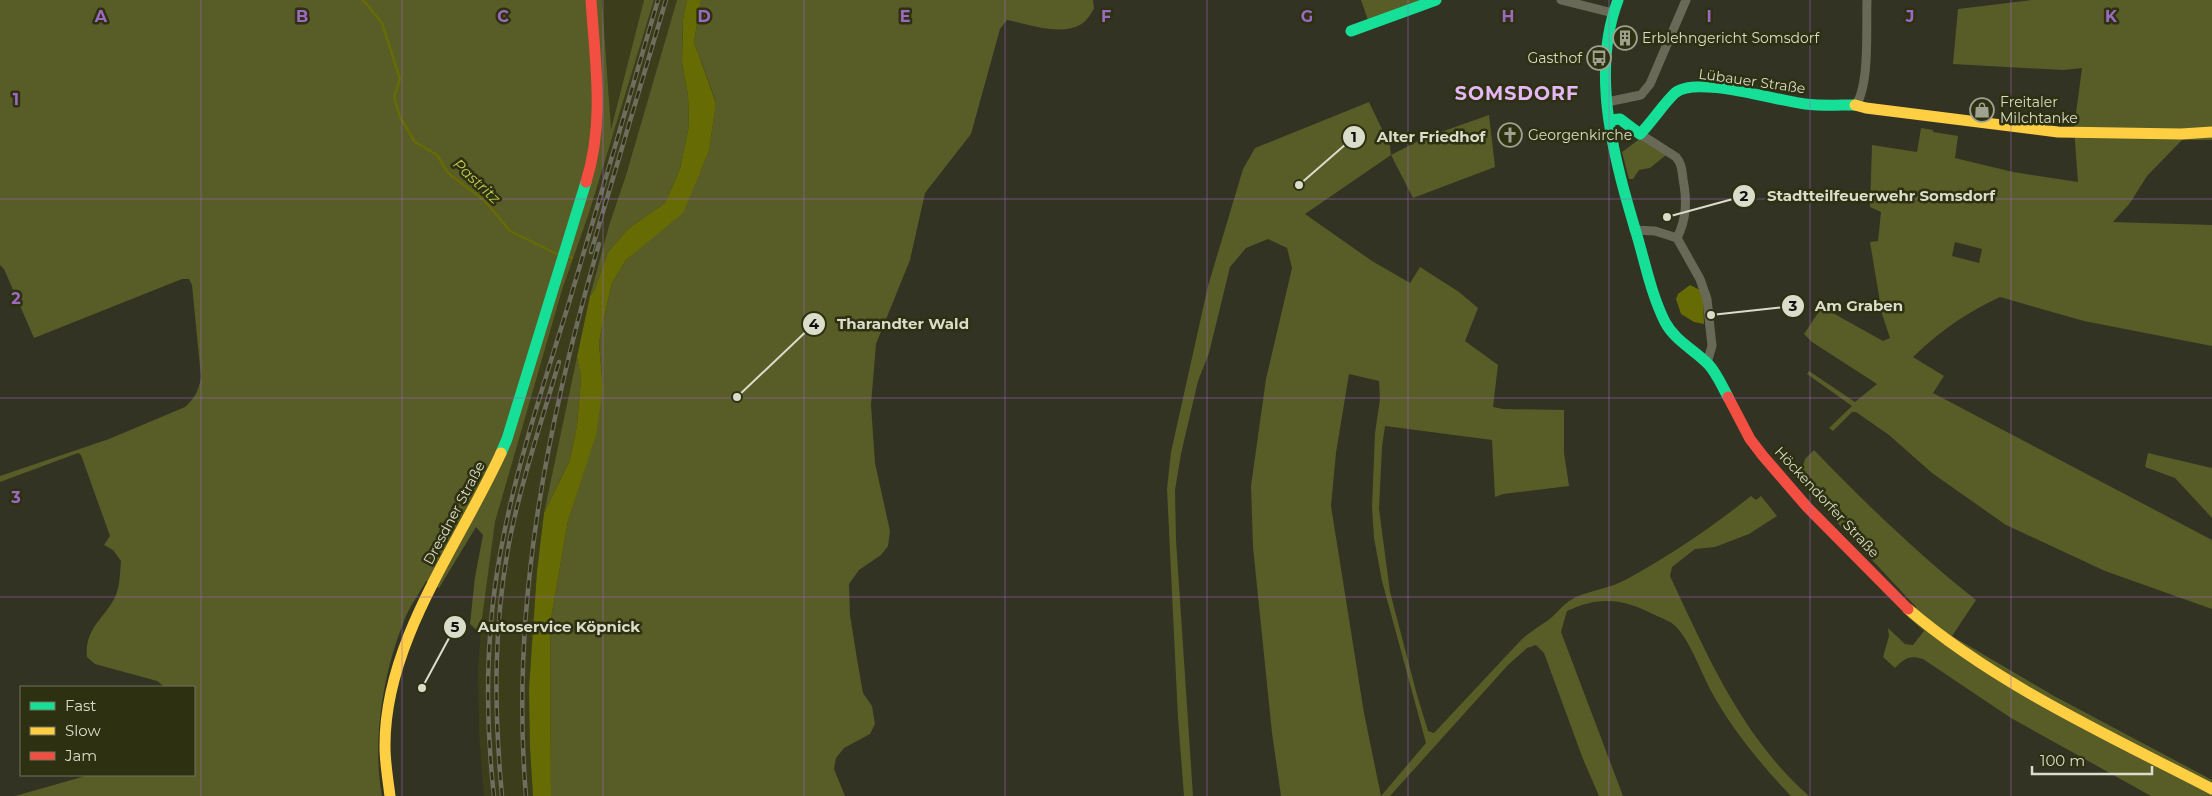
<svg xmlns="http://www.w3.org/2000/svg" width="2212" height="796" font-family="Montserrat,sans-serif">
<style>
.built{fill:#3c3e1b}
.green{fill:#585c27;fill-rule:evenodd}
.water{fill:#666b03}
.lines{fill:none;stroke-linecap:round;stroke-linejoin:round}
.stream{stroke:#666b03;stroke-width:2.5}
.street{stroke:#686956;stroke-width:9}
.fast{stroke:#16e098;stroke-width:11}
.slow{stroke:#ffcf43;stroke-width:11}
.jam{stroke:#f24e42;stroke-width:11}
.rail-casing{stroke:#6e6e5f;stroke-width:4.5}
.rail{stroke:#2d3011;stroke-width:2.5;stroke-dasharray:8;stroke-linecap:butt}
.grid{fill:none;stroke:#9d6ac3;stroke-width:1;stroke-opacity:0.55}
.labels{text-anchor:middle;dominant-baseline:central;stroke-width:5;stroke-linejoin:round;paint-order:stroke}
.poi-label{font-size:14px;fill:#dbddcb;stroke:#2d3011;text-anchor:start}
.street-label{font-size:14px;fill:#dbddcb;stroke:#2d3011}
.water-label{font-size:15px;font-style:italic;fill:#c3cc4f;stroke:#2d3011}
.district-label{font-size:19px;font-weight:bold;letter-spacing:1px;fill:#e6b7f6;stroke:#2d3011}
.grid-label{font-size:16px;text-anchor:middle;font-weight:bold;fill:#9d6ac3;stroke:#2d3011;stroke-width:5;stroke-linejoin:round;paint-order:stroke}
.leader{fill:none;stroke:#dbddcb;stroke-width:2}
.callout-dot{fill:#dbddcb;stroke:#2d3011;stroke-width:2}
.mark-label{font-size:15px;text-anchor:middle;font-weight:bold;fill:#111}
.callout-label{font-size:15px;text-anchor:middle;font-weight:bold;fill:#dbddcb;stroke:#2d3011;stroke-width:5;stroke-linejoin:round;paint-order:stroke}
</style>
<rect width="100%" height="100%" fill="#323323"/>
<!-- built -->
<g class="built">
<path d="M602,0h42l-34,131 -2,-49z"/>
<path d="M654,0h23l-85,289 -48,224 -7,58 -3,51 -4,126 3,48h-49l-5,-65 -1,-62 5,-67 12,-80 67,-232 27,-77z"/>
</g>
<!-- green -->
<g class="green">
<path d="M0,0h602l9,129 33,-129h10l-65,213 -27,77 -67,232 -15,111 -10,-9 5,-47 8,-42 -7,-8 -37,61 -13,-7c-7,13 -17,26 -22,40 -21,52 -32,120 -22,175h-367l74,-21h105v-88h-29l-8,-6 -62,-17 -8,-7c-3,-30 19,-39 29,-62 4,-10 4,-23 5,-34l-8,-11 -9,-5 6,-9 -29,-81 -3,-2 -78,29v-6l109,-37 76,-32c10,-9 14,-17 16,-30l-9,-92 -3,-6h-7l-148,59 -30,-69 -4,-4z"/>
<path d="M677,0h10l-4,19 -1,44 6,32 1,31 -9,43 -15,34 -36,25 -21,24 -13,37 -5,7 19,-70 17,-51z"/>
<path d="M701,0h392l1,9c-3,4 -6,10 -10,13 -19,16 -55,2 -77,-2l-7,9 -29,105 -46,59 -15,67 -34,84 -5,61 4,58 15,68 -2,15 -7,9 -22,15 -10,14 1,31 7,44 6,34 9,13 3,18 -5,10 -26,14 -8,10 -2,11 11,27h-294l-1,-172 18,-103 17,-54 18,-79 -4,-45 4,-21 9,-39 14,-23 23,-20 51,-68 9,-21 7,-49 -22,-60z"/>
<path d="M1361,0h67l-60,20z"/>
<path d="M2032,0h180v140h-30l-35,36 -17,27 -17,19 99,3v121l-128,-25 -84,-24c-37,18 -57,32 -87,60l31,19 -11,17 279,147v69l-107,-38 -99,-46 -74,-52 -43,-38 -33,-23h-4l-19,19 -4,-3 23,-22 -45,-32 2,-3 46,31 22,-18 -65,-42 -8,-8 18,-27 61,34 7,-3 -8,-24 -12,-72 8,-1 3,-29 -11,-5 2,-62 45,7 4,-24 12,2v2l25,4 -3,22 58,14 65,10 -4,-54 8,-60 -19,2 -110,-6 5,-55zM1955,242l27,7 -3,14 -27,-7z"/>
<path d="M1369,102l21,44 1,9 33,-17 65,-23 6,52 -82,31 -22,-43 -86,59 67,47 38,22 10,-16 39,25 19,16 -13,33 33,24 -5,42 10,2 61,1v43l5,33 -66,8 -8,3 -3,-57 -107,-14 -3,21 -3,62 11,83 27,103 11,36 6,2 88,-94c8,-7 16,-12 25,-18 10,-7 17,-19 29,-24 17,-7 35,-9 51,-18 44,-24 85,-52 124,-83l5,4 5,-4 16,20 -28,18 -34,13 -20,2 -23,18 -2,9c37,79 72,161 139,220h-18c-29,-30 -60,-68 -80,-105 -9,-17 -23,-55 -37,-66 -4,-4 -11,-6 -17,-9 -32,-17 -56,-21 -90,-5l-6,21 62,164h-24l-16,-37 -39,-106 -8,-8 -9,3 -19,17 -118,131h-109l-9,-63 -19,-186 -2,-61 15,-107 26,-111 -5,-20 -19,-9 -22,9 -16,19 -21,86 -11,28 -17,73 -6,36 1,50 17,256h-9l-6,-78 -11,-229 4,-37 37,-166 35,-117 12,-21zM1349,374l30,7 1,18 -5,34 -3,74 2,31 8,43 44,162 -45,53 -17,-83 -33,-207 5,-53z"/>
<path d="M1641,138l25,17 -16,13 -11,2 -6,9h-4l-7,-27z"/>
<path d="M577,357l4,21 -4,47 -7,35 -26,53z"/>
<path d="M1814,450c51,53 104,104 162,150l-24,36 102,60 158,84v16h-61l-140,-78 -88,-59c-14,-4 -18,-1 -28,9l-12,-11 6,-21 -1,-8 17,16 8,1 11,-14 -16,-14 8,-10 -126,-135 6,-6h7l2,-7z"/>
<path d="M2148,453l64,15v50l-37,-40 -30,-11z"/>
</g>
<!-- water -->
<g class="water">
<path d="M687,0h14l-7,42 22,61 -7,48 -26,62 -57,47 -14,23 -9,39 -4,21 4,45 -7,47 -28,86 -18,103 1,172h-18l-3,-48 -1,-59 8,-118 7,-58 26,-53 7,-35 4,-47 -4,-21 13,-61 5,-7 13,-37 21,-24 36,-25 15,-34 9,-43 -1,-31 -6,-32 1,-44z"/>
<path d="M1690,285l10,5 3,6 1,28 -10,-2 -13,-8 -5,-15 2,-5z"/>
</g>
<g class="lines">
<!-- stream -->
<g class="stream">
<path d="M363,0l19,23 18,56 -6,18 6,20 15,25 22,13 11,18 37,28 25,30 47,23"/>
<path d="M570,257l2,1"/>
</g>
<!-- street -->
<g class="street">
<path d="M1561,0l52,13"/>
<path d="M1607,102l34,-7 9,-11 36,-84"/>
<path d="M1856,105c14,-22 10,-78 11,-105"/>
<path d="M1640,134l36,23c6,7 6,14 7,22 4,21 4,39 -6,59"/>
<path d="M1634,230l21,1 22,7 23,41 7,20 5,47 -5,17"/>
</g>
<!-- fast -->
<g class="fast">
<path d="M1618,0c-29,76 -2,165 20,239 8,28 14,57 27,83 10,19 30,28 44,43 8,9 13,21 19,32"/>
<path d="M1351,31l85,-31"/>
<path d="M1610,120l10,-1 20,15c12,-12 24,-31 35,-41 21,-18 102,8 130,11 17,2 34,1 50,1"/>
<path d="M501,453l6,-14 79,-257"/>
</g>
<!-- slow -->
<g class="slow">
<path d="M1855,105l11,3 192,24 123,2 31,-2"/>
<path d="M1908,609c89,76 200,126 304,180"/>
<path d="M390,796c-2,-16 -5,-33 -5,-49 -1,-105 74,-202 116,-294"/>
</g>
<!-- jam -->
<g class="jam">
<path d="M586,182c19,-60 9,-120 5,-182"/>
<path d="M1728,397l22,42 13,17 45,52 100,101"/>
</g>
<!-- rail casing -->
<g class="rail-casing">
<g id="rail">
<path d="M591,252l75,-252"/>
<path d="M494,796c-10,-88 -8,-176 10,-262 16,-81 43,-159 67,-238 29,-98 58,-197 87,-296"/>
<path d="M502,796c-8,-86 -9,-172 8,-258 12,-59 32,-118 49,-176"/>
<path d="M526,796c-16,-187 21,-373 73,-552"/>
</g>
</g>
<!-- rail -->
<use href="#rail" class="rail"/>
</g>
<!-- grid -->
<path class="grid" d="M201,0v796M402,0v796M603,0v796M804,0v796M1005,0v796M1207,0v796M1408,0v796M1609,0v796M1810,0v796M2011,0v796M0,199h2212M0,398h2212M0,597h2212"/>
<!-- icons -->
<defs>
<g id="building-ring" transform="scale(1.25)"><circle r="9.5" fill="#2d3011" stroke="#a0a290" stroke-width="1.5"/><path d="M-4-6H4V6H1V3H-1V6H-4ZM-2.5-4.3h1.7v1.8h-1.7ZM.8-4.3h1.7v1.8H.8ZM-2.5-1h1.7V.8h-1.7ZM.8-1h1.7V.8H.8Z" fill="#a0a290"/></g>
<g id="bus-ring" transform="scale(1.25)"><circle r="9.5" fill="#2d3011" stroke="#a0a290" stroke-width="1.5"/><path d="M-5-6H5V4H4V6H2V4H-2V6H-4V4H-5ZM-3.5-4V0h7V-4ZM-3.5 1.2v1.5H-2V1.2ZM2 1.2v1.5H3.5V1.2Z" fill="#a0a290"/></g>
<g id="shop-ring" transform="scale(1.25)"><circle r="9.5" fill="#2d3011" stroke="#a0a290" stroke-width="1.5"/><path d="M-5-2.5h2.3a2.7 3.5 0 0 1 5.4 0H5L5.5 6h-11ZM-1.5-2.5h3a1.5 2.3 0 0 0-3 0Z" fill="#a0a290"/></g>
<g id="church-ring" transform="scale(1.25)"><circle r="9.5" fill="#2d3011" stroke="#a0a290" stroke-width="1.5"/><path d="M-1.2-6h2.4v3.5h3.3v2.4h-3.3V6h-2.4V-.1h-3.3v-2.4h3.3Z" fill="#a0a290"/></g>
</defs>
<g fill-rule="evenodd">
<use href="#building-ring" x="1625" y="38"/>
<use href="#bus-ring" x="1599" y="58"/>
<use href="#shop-ring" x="1982" y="110"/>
<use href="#church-ring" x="1510" y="135"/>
</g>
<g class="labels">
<!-- poi labels -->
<g class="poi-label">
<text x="1642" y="38">Erblehngericht Somsdorf</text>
<text x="1582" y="58" text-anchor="end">Gasthof</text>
<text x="2000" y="102">Freitaler<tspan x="2000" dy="16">Milchtanke</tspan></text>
<text x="1528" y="135">Georgenkirche</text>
</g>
<!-- street labels -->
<g class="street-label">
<text transform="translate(1752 81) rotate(8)">Lübauer Straße</text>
<text transform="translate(1827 502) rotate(47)">Höckendorfer Straße</text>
<text transform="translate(454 513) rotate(-62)">Dresdner Straße</text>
</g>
<!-- water labels -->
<g class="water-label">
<text transform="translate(477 181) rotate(43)">Pastritz</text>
</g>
<!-- district labels -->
<g class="district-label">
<text x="1517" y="93">SOMSDORF</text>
</g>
</g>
<g class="grid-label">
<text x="101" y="22">A</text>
<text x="302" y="22">B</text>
<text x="503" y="22">C</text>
<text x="704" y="22">D</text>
<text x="905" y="22">E</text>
<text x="1106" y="22">F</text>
<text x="1307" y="22">G</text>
<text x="1508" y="22">H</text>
<text x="1709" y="22">I</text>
<text x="1910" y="22">J</text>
<text x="2111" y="22">K</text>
<text x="16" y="105">1</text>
<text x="16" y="304">2</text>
<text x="16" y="503">3</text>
</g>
<!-- callouts -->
<path class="leader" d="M1299 185L1354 137M1667 217L1744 196M1711 315L1793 306M737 397L814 324M422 688L455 627"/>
<g class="callout-dot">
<circle cx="1299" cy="185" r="5"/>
<circle cx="1667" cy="217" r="5"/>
<circle cx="1711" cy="315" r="5"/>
<circle cx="737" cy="397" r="5"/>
<circle cx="422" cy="688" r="5"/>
<circle cx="1354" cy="137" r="12"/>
<circle cx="1744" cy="196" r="12"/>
<circle cx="1793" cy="306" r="12"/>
<circle cx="814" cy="324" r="12"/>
<circle cx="455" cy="627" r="12"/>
</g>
<g class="mark-label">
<text x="1354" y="142">1</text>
<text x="1744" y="201">2</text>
<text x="1793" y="311">3</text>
<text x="814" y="329">4</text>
<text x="455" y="632">5</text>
</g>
<g class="callout-label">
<text x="1431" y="142">Alter Friedhof</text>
<text x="1881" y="201">Stadtteilfeuerwehr Somsdorf</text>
<text x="1859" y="311">Am Graben</text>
<text x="903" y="329">Tharandter Wald</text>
<text x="559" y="632">Autoservice Köpnick</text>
</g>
<!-- legend -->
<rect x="20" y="686" width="175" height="90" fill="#2d3011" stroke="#73755b"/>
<rect x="30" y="702" width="25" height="8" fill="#16e098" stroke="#73755b"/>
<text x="65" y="711" font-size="15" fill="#dbddcb">Fast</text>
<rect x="30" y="727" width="25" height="8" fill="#ffcf43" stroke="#73755b"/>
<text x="65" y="736" font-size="15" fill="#dbddcb">Slow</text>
<rect x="30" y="752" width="25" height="8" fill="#f24e42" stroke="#73755b"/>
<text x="65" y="761" font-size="15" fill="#dbddcb">Jam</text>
<!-- scale -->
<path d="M2032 766v8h120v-8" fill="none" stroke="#dbddcb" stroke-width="2.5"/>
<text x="2040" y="766" font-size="15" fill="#dbddcb" stroke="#2d3011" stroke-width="4" paint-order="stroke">100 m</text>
</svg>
